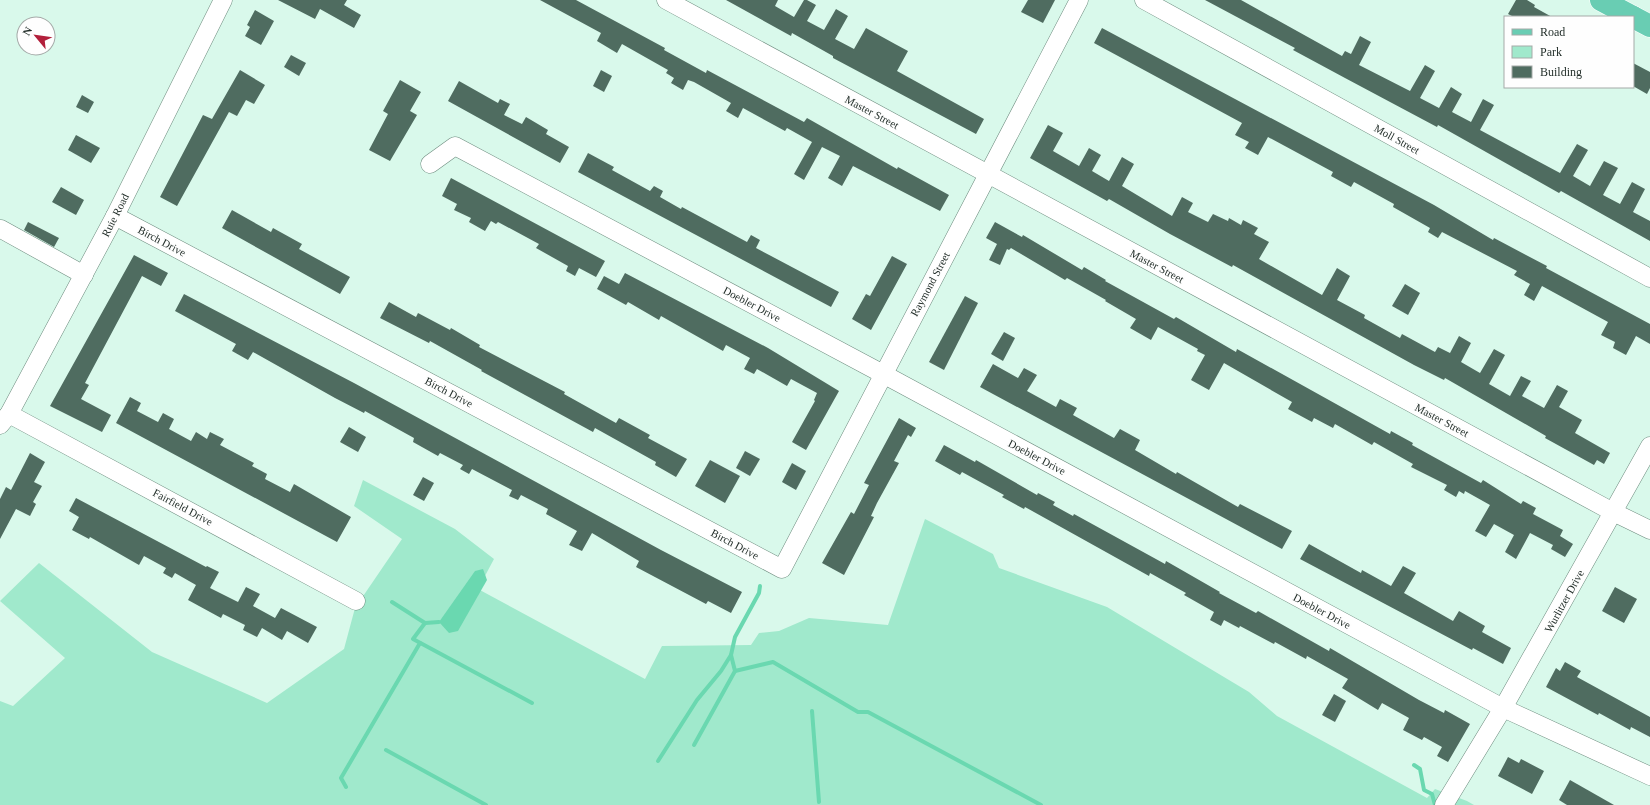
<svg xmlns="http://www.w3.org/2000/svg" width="1650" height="805" font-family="'Times New Roman',serif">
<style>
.green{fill:#a0e9cc}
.water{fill:#6ad8b0}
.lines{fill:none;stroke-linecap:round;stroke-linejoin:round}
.stream{stroke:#6ad8b0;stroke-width:4}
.building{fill:#4f6c60}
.minor-casing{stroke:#6d8b7e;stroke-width:19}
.major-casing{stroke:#fff;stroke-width:23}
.minor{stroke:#fff;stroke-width:18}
.major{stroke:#69cdb3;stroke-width:22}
.labels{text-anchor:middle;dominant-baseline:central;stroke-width:4;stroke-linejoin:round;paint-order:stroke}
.street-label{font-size:11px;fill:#1f2b26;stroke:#fefefe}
</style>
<rect width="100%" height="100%" fill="#d9f9eb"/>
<!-- green -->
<path class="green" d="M363,480l92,49 39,30 -16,30 167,90 17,-33 89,-1 8,-12 20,-2 30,-13 79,7 37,-106 68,35 6,14 108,39 142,85 28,24 150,82 8,-9 32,12 7,4h-1474v-104l13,5 52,-48 -65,-57 39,-38 113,89 115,51 77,-54 11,-41 47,-69 -48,-33z"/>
<!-- water -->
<path class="water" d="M483,569l4,11 -29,51 -9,2 -10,-11 36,-51z"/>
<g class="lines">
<!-- stream -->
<g class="stream">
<path d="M392,602l33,21 -12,16 119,64"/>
<path d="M425,623l14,-1"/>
<path d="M735,671l38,-9 85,50h10l173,93"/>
<path d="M812,711l7,91"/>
<path d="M694,745l41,-74 -4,-16 4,-18 24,-44 1,-7"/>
<path d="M386,750l100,55"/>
<path d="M658,761l39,-61 24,-29 10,-16"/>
<path d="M1414,765l6,4 4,21 8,4 3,11"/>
<path d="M346,787l-5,-9 79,-135"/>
</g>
</g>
<!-- building -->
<g class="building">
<path d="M278,0h69l-3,5 17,10 -7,13 -34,-19 -5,10z"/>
<path d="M540,0h36l89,48 -1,2 42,23 1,-3 97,52 3,-4 90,51 1,-2 51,28 -9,16 -87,-45 -11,20 -14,-8 12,-22 -18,-9 -18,33 -10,-6 18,-32 -25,-14 -2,3 -42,-23 -5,10 -12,-7 5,-8 -37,-21 -6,-2 -5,10 -12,-7 3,-5 -8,-5 2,-3 -46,-26 -5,9 -20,-12 4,-8z"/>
<path d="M726,0h52l-3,6 19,11 10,-17h3l9,5 -9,16 17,9 12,-21 12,7 -13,23 19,10 12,-21 29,16 13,7 -11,20 87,48 -8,15 -143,-76v-2l-41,-23 -1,3z"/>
<path d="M1028,0h27l-12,23 -22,-11z"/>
<path d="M1205,0h36l101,56 3,-5 6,3 9,-18 11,6 -12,23 51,26 15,-26 10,6 -15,27 19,10 12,-21 11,7 -10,18 19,10 12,-23 11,6 -14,25 80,43 17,-29 11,6 -15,26 17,10 14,-25 14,7 -15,27 17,9 12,-22 13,7 -12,23 17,9v20l-89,-50 -2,2 -121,-68 -1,2 -92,-49 -52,-28 2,-2z"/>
<path d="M1516,0h11l8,5 -1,2 18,10h-38l-6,-3z"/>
<path d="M255,10l19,11 -13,24 -16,-9 5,-9 -3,-2z"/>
<path d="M1102,28l332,177 59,35 1,-2 32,17 21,11 -1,2 104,56v20l-14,-8 -10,19 -13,-7 2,-6 -14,-7 7,-13 -66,-36 -8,15 -10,-6 6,-11 -16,-9 3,-4 -75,-39 -4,6 -10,-6 2,-4 -37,-21 1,-3 -40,-22 -3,5 -20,-11 2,-4 -65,-35 -10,18 -13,-7 4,-6 -14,-7 7,-12 -148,-80z"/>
<path d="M291,55l15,8 -7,13 -15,-9z"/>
<path d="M1633,63l17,9v16l-3,6 -14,-8z"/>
<path d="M240,70l25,15 -11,19 -8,-4 -9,16 -8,-4 -52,94 -17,-9 43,-82 9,4z"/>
<path d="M601,70l11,6 -8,16 -11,-6z"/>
<path d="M400,80l21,12 -11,19 7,4 -27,46 -21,-11 19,-36 -5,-3z"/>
<path d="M459,81l39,22 2,-4 10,5 -6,11 18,9 4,-7 22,13 -2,4 23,13 -9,16 -112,-62z"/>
<path d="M82,95l12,7 -6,11 -12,-6z"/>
<path d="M1048,125l15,8 -10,18 26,15 10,-18 12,7 -9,16 17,10 13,-24 12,7 -12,22 50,30 10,-19 11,6 -5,9 20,10 5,-8 15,7 1,-3 12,7 2,-5 15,8 -4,6 15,8 -10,17 63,36 15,-27 13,8 -13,24 28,15 -1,3 36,20 2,-4 33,18 3,-5 12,6 9,-17 12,7 -10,19 19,11 14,-24 11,6 -16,29 21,12 11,-20 10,5 -9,15 22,12 13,-23 11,6 -9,16 23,13 -7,13 35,20 -6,11 -7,-4 -3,5 -49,-27 1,-2 -101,-58 -1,2 -30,-15 -181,-100 -1,2 -62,-33 -61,-35 -2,2 -77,-43z"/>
<path d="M76,135l24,13 -9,15 -23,-13z"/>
<path d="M588,153l26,14 -2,3 38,21 4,-5 9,5 -3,6 21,12 1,-2 65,35 4,-7 9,5 -4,8 83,44 -8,15 -253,-135z"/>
<path d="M451,178l154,83 -9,16 -17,-9 -4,8 -9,-5 2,-5 -32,-18 3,-4 -41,-22 -2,2 -5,-3 -6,10 -16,-9 2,-4 -17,-8 3,-6 -15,-8z"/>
<path d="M61,187l23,13 -8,15 -24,-13z"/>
<path d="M232,210l39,22 2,-4 29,16 -3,5 51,28 -10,17 -118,-66z"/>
<path d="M28,222l31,16 -5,9 -30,-17z"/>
<path d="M995,222l27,15 1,-2 59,35 2,-3 22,13 -1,1 69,38 2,-2 60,35 1,-3 153,85 1,-3 22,12 -1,2 69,38 2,-3 38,24 2,-3 13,7 -3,6 30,16 -3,6 13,8 -8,13 -14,-8 2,-4 -23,-12 -14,26 -11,-7 9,-17 -20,-11 -8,13 -11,-6 15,-26 -25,-14 -1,3 -5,-3 -3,6 -12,-7 3,-5 -36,-18 2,-3 -39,-22 -2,3 -37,-21 -2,4 -19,-10 -2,4 -24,-13 4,-7 -68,-39 -15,27 -18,-10 14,-25 -8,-4 1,-2 -40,-22 -7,13 -21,-12 6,-9 -31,-18 1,-1 -39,-22 -2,2 -54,-32 -2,2 -2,-1 -7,16 -11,-5 8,-16 -11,-6z"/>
<path d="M134,255l34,18 -7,13 -19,-10 -57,107 4,2 -8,14 30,16 -9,17 -52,-26z"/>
<path d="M892,256l15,8 -36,66 -19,-11 14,-25 4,2z"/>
<path d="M625,273l143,75 71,43 -33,59 -14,-8 23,-41 -1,-1 3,-7 -26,-14 -4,7 -30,-17 -3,5 -10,-5 6,-11 -24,-13 -3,6 -62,-35 -2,4 -31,-18 -2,3 -29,-16 7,-13 15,8z"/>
<path d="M1405,284l15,9 -12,22 -16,-9z"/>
<path d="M184,294l170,89 307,167 81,42 -11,21 -23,-12 -2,3 -70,-37 3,-6 -47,-28 -10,18 -13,-6 8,-14 -31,-17 2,-5 -27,-14 -3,5 -9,-4 3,-6 -40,-21 -3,5 -9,-5 3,-4 -23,-12 -2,3 -25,-14 1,-4 -49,-27 -1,2 -29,-15 -82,-46 -5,8 -16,-9 4,-7 -61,-33z"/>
<path d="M965,296l13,7 -34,67 -15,-8z"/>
<path d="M389,302l27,15 2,-4 32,17 1,-2 29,17 -1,2 86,45 -1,2 52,29 3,-5 31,17 -2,3 39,21 -11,18 -21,-12 1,-3 -61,-34 -2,4 -112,-61 1,-1 -52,-29 -1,2 -49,-25z"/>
<path d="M1004,332l11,6 -12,23 -12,-7z"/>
<path d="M993,364l25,14 6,-10 13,7 -10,16 29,16 4,-8 17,9 -4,7 41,23 6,-9 20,11 -5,10 41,24 1,-2 61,35 2,-3 52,27 -10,18 -302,-162z"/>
<path d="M130,397l11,6 -4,8 21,11 5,-9 11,6 -5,10 22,12 5,-9 11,7 3,-7 14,7 -4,6 34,18 -2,3 15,8 -2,5 25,13 4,-8 57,33 -14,25 -221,-119z"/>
<path d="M899,418l17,10 -5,9 -3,-2 -14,26 5,2 -22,40 -6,13 3,1 -30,58 -22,-12 29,-51 3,2 15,-29 -5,-2z"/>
<path d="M349,427l17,10 -8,15 -18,-10z"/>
<path d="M944,445l31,17 1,-2 61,35 1,-2 17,9 -2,3 20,11 1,-2 91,50 1,-3 54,31 -1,1 37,20 2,-2 71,40 1,-3 89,52 25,13 1,-3 25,14 -22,38 -11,-6 5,-9 -18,-10 -2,3 -19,-10 6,-12 -27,-15 -4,7 -36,-22 6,-9 -41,-23 -1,3 -31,-17 -1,2 -34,-18 -1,2 -15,-8 -3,6 -11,-6 4,-8 -30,-17 2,-2 -36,-20 -1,3 -124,-69 -1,2 -22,-12 2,-2 -42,-23 -2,3 -25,-14z"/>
<path d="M745,451l15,8 -10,17 -14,-8z"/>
<path d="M30,453l15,9 -11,20 8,4 -9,16 3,2 -6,12 -14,-7 -16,30v-40l6,-12 5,3z"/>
<path d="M710,460l30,16 -15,27 -30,-17z"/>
<path d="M792,463l14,8 -10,19 -14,-8z"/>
<path d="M423,477l11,6 -10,18 -11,-6z"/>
<path d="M76,498l130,69 1,-1 12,6 -9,16 28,14 8,-15 14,7 -7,12 22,12 6,-10 36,19 -9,16 -21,-12 -5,9 -20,-12 -5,9 -14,-7 2,-5 -22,-11 -2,4 -33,-18 8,-15 -21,-12 -3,5 -9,-5 3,-5 -22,-12 -5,9 -49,-28 -1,2 -17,-9 7,-13 -10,-6z"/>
<path d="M1309,544l52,29 1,-3 29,16 12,-20 13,7 -12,20 49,28 6,-10 26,15 -3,6 29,16 -8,16 -30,-16 -1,2 -172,-91z"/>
<path d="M1615,587l22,12 -13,24 -22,-12z"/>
<path d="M1565,662l16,9 -4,6 73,40v20l-19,-10 -1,3 -31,-17 -1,2 -52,-28 10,-19 4,3z"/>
<path d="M1334,694l12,7 -11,21 -13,-7z"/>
<path d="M1508,757l11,6 2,-4 23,12 -12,23 -34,-18z"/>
<path d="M1570,780l44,25h-47l-8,-5z"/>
</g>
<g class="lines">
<!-- minor casing -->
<g class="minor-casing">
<g id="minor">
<path d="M666,0l947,512 37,18"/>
<path d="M1144,0l506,278"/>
<path d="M430,164l25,-18 428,228 620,334 147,68"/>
<path d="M115,216l667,353 297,-569"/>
<path d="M1,229l83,46"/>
<path d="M9,414l347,187"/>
<path d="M0,425l9,-11 106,-198 108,-216"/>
<path d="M1444,805l59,-97 147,-262"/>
</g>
</g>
<!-- major casing -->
<g class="major-casing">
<g id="major">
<path d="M1601,0l32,17"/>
<path d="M1633,17l17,9"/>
</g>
</g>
<!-- minor -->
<use href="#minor" class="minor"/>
<!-- major -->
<use href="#major" class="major"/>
</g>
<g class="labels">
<!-- street labels -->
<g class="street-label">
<text transform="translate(872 112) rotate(28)">Master Street</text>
<text transform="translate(1397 139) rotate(29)">Moll Street</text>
<text transform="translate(115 215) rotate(-63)">Ruie Road</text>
<text transform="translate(162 241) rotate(28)">Birch Drive</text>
<text transform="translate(1157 266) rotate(28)">Master Street</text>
<text transform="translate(930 284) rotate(-62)">Raymond Street</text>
<text transform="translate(752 304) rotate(28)">Doebler Drive</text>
<text transform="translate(449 392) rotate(28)">Birch Drive</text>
<text transform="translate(1442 420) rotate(28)">Master Street</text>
<text transform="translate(1037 457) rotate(28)">Doebler Drive</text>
<text transform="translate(183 507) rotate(28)">Fairfield Drive</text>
<text transform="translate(735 544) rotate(28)">Birch Drive</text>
<text transform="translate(1564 601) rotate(-61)">Wurlitzer Drive</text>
<text transform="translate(1322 611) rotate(28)">Doebler Drive</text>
</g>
</g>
<!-- legend -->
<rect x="1504" y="16" width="130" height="72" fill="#fefefe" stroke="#a5aaa8"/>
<rect x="1512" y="29" width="20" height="6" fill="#69cdb3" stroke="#a5aaa8"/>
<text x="1540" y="36" font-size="12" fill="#1f2b26">Road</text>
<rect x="1512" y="46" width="20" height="12" fill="#a0e9cc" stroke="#a5aaa8"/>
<text x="1540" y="56" font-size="12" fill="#1f2b26">Park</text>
<rect x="1512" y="66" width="20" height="12" fill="#4f6c60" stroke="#a5aaa8"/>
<text x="1540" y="76" font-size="12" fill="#1f2b26">Building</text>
<!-- north arrow -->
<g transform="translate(36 36) rotate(299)"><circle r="19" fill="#fefefe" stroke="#a5aaa8"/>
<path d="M0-3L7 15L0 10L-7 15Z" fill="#b21f3b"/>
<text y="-6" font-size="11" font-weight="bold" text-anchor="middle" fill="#1f2b26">N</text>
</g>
</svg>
